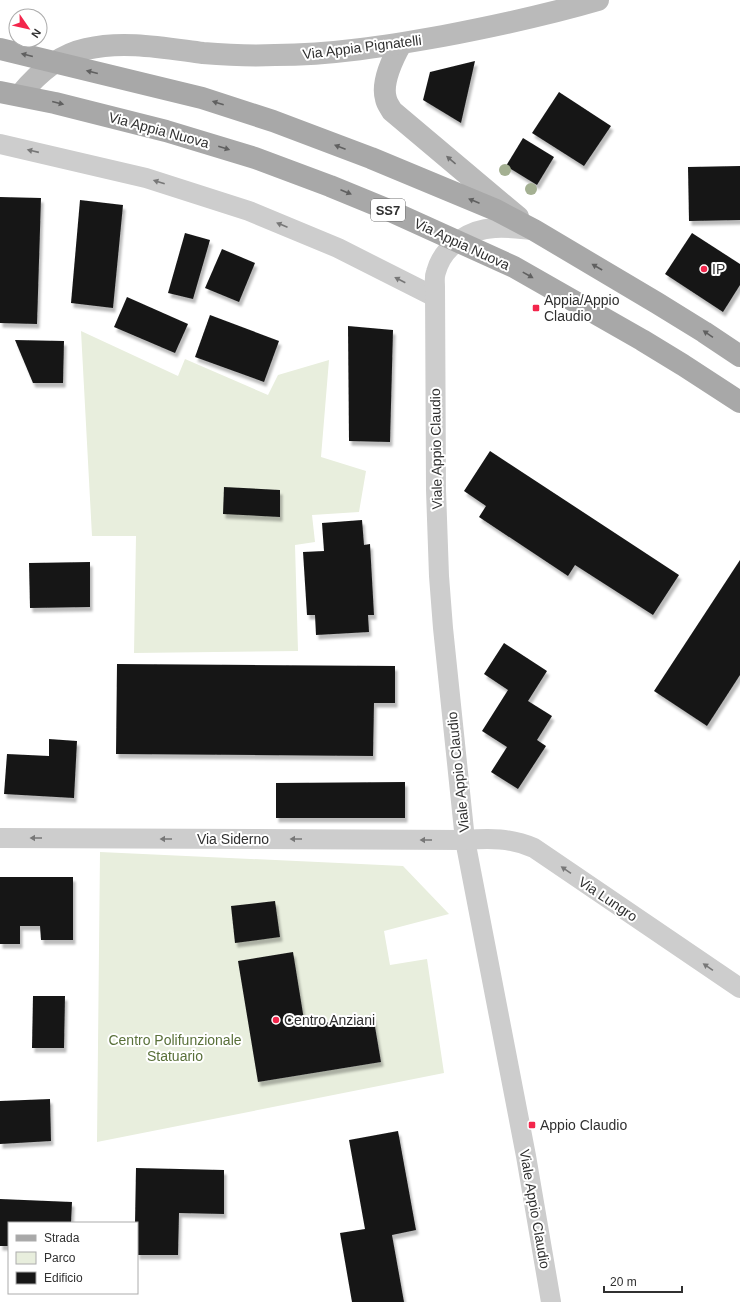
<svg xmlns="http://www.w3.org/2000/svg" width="740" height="1302" font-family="Helvetica,sans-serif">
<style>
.green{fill:#e8eedd;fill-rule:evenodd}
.building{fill:#171717;filter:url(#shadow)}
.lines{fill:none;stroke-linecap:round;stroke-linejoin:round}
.street{stroke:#cdcdcd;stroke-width:20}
.secondary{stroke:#bababa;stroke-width:22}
.primary{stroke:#a8a8a8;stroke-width:22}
.tree{fill:#a4b092}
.oneway{fill:#606060}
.oneway2{fill:#777}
.oneway3{fill:#6e6e6e}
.poi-dot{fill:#f3264c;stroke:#fff;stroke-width:1.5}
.labels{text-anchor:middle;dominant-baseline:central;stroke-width:4;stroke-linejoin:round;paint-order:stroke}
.shield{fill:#fff;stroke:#6e6e6e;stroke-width:1}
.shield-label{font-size:13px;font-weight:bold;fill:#303030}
.street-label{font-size:14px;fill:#303030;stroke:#fff}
.poi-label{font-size:14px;fill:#303030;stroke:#fff;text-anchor:start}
.park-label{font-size:14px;fill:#597039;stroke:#fff}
</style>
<defs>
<filter id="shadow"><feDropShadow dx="2.5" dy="4.5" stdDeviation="1" flood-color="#0004"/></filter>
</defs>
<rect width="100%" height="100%" fill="#fff"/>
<!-- green -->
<g class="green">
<path d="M81,331l97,45 7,-17 83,36 10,-20 51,-15 -8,97 45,14 -7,41 -47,3 3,27 -20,3 3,106 -164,2 2,-117h-44z"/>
<path d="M100,852l303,14 46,48 -65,17 6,34 37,-6 17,114 -347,69zM373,1015l8,47 -123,20 47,-56z"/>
</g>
<!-- building -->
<g class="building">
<path d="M475,61l-14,62 -38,-23 7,-28z"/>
<path d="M559,92l52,34 -27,40 -52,-33z"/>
<path d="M523,138l31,19 -17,28 -31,-19z"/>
<path d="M740,166v54l-51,1 -1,-54z"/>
<path d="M0,197l41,1 -4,126 -37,-1z"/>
<path d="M80,200l43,5 -10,103 -42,-5z"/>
<path d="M185,233l25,7 -17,59 -25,-6z"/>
<path d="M692,233l48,31v21l-17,27 -58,-38z"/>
<path d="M222,249l33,14 -16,39 -34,-14z"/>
<path d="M127,297l61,27 -13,29 -61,-26z"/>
<path d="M210,315l69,26 -15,41 -69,-25z"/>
<path d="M348,326l45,4 -3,112 -41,-1z"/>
<path d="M15,340l49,1 -1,42h-30z"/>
<path d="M490,451l189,124 -26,40 -78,-50 -7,11 -89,-59 7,-11 -22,-15z"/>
<path d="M224,487l56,3v27l-57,-3z"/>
<path d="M362,520l2,25 6,-1 4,71h-6l1,17 -53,3 -1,-20h-8l-4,-63 21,-1 -2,-28z"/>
<path d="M740,560v115l-33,51 -53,-35z"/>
<path d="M90,562v45l-60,1 -1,-45z"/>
<path d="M504,643l43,28 -19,30 24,15 -15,24 9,6 -28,43 -27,-17 16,-25 -25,-16 26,-41 -24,-16z"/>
<path d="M117,664l278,2v37h-21l-1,53 -257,-2z"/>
<path d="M49,739l28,2 -3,57 -70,-4 3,-40 42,2z"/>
<path d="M405,782v36h-129v-35z"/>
<path d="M0,877h73v63h-32l-1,-14h-20v18h-20z"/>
<path d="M275,901l5,36 -45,6 -4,-37z"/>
<path d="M293,952l12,74 68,-11 8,47 -123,20 -20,-121z"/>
<path d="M33,996h32l-1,52h-32z"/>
<path d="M50,1099l1,42 -51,3v-43z"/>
<path d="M398,1131l18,99 -24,5 12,67h-52l-12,-69 25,-4 -16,-89z"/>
<path d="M136,1168l88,2v44l-45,-1 -1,42h-41v-32h-2z"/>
<path d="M0,1199l72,3 -1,21h-62v23h-9z"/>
</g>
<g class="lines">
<!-- street -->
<g class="street">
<path d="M0,144l146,34 103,33 89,37 97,49"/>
<path d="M533,230c-12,-1 -25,-3 -38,-2 -26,1 -52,18 -59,44 -2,5 -1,10 -1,15l1,203 3,86 4,52 22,212 61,316 25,146"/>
<path d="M0,838l465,2c25,-2 46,-2 69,8l206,140"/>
</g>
<!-- secondary -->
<g class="secondary">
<path d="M401,44c-8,14 -20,39 -15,55 1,5 4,8 6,12l126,106"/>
<path d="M20,95c17,-21 38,-40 66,-46 38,-9 78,-1 117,4 24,2 48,3 72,2 57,0 112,-9 168,-19 52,-10 104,-21 155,-36"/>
</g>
<!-- primary -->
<g class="primary">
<path d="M0,49l202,49 71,23 98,37 125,52 38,20 123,73 47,29 36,24"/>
<path d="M0,92l55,11 111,28 89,27 75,28 56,23 128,58 128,73 41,25 57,37"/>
</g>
</g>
<!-- trees -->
<g class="tree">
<circle cx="505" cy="170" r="6"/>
<circle cx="531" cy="189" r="6"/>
</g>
<!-- one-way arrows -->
<defs><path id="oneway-solid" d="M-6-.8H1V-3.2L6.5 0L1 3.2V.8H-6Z"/></defs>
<g class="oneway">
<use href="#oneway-solid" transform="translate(27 55) rotate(-166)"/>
<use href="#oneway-solid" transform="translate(92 72) rotate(-166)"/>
<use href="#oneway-solid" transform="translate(58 103) rotate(14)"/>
<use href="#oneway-solid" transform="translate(218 103) rotate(-162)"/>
<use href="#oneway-solid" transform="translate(340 147) rotate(-159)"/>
<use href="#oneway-solid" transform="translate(224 148) rotate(17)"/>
<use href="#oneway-solid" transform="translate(346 192) rotate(23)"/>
<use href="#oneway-solid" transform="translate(474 201) rotate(-157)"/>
<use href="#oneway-solid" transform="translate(597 267) rotate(-150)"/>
<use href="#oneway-solid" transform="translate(528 275) rotate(29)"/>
<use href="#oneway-solid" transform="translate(708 334) rotate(-146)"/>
</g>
<g class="oneway2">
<use href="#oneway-solid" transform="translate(33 151) rotate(-167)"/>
<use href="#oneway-solid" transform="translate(159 182) rotate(-162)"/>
<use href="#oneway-solid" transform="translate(282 225) rotate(-157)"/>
<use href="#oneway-solid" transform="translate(400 280) rotate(-153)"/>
<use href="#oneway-solid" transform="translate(36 838) rotate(-180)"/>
<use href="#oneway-solid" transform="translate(166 839) rotate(-180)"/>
<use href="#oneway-solid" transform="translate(296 839) rotate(-180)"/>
<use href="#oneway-solid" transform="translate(426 840) rotate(-180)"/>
<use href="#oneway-solid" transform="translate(566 870) rotate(-146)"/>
<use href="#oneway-solid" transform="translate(708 967) rotate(-146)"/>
</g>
<use class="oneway3" href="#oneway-solid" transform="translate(451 160) rotate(-140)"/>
<!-- markers -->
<g class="poi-dot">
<circle cx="704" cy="269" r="4"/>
<rect x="532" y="304" width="8" height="8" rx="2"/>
<circle cx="276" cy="1020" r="4"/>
<rect x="528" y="1121" width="8" height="8" rx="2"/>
</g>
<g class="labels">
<!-- shield labels -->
<rect class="shield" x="371" y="199" width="34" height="22" rx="3"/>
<g class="shield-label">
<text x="388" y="210">SS7</text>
</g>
<!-- street labels -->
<g class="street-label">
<text transform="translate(362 47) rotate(-7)">Via Appia Pignatelli</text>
<text transform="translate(159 130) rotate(15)">Via Appia Nuova</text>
<text transform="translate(462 244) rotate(25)">Via Appia Nuova</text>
<text transform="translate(436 449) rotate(-91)">Viale Appio Claudio</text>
<text transform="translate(458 772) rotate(-96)">Viale Appio Claudio</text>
<text x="233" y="839">Via Siderno</text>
<text transform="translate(608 899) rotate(34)">Via Lungro</text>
<text transform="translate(535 1209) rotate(80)">Viale Appio Claudio</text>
</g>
<!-- poi labels -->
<g class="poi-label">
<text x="712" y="269">IP</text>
<text x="544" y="300">Appia/Appio<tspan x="544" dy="16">Claudio</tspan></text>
<text x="284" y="1020">Centro Anziani</text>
<text x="540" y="1125">Appio Claudio</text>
</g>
<!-- park labels -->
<g class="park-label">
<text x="175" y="1040">Centro Polifunzionale<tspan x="175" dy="16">Statuario</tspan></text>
</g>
</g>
<!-- legend -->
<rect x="8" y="1222" width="130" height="72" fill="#ffffff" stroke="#acacac"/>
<rect x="16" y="1235" width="20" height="6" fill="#a8a8a8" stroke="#acacac"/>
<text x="44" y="1242" font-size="12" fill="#303030">Strada</text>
<rect x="16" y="1252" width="20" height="12" fill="#e8eedd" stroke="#acacac"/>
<text x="44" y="1262" font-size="12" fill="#303030">Parco</text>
<rect x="16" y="1272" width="20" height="12" fill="#171717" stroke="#acacac"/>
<text x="44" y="1282" font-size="12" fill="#303030">Edificio</text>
<!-- north arrow -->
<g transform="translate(28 28) rotate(124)"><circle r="19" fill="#ffffff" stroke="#acacac"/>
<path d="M0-3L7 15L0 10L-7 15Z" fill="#f3264c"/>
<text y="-6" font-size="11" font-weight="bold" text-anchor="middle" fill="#303030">N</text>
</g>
<!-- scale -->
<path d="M604 1286v6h78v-6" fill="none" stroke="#303030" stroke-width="2"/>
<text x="610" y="1286" font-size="12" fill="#303030" stroke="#ffffff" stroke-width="3" paint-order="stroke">20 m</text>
</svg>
